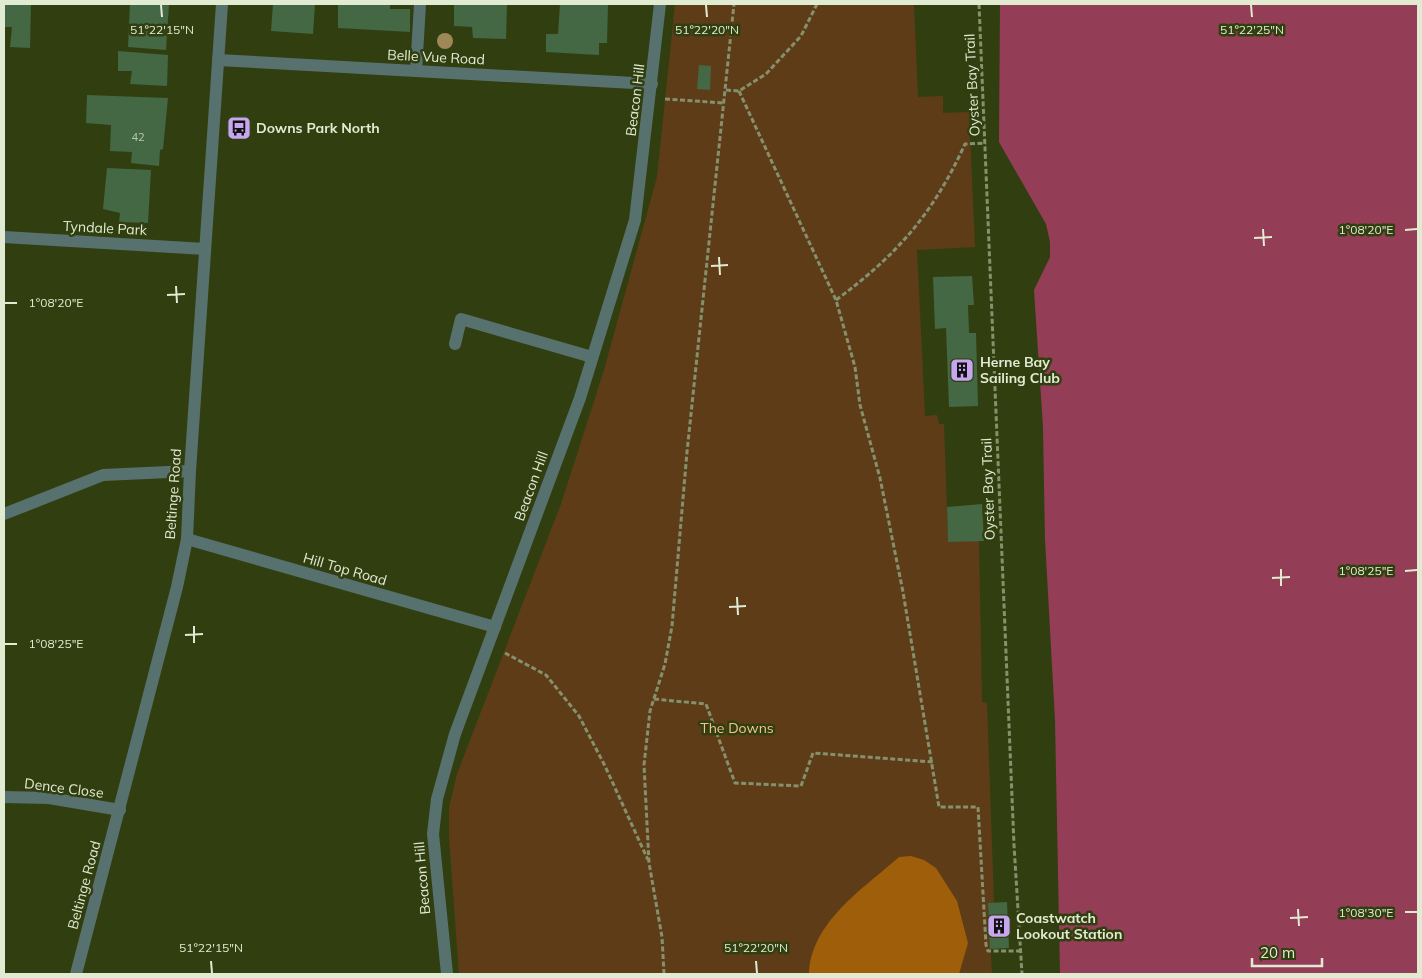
<svg xmlns="http://www.w3.org/2000/svg" width="1422" height="978" font-family="Mulish,sans-serif">
<style>
.green{fill:#5f3c18}
.forest{fill:#9e5e0a}
.water{fill:#943d57}
.building{fill:#436843}
.lines{fill:none;stroke-linecap:round;stroke-linejoin:round}
.path{stroke:#85916c;stroke-width:3;stroke-dasharray:5 2.5;stroke-linecap:butt}
.service{stroke:#57726e;stroke-width:12}
.minor{stroke:#57726e;stroke-width:12}
.tertiary{stroke:#57726e;stroke-width:12}
.tree{fill:#9e8857}
.ticks{fill:none;stroke:#e1ebd2;stroke-width:2}
.labels{text-anchor:middle;dominant-baseline:central;stroke-width:5;stroke-linejoin:round;paint-order:stroke}
.number-label{font-size:11px;fill:#bacaae}
.street-label{font-size:14px;fill:#e1ebd2;stroke:#313f10}
.poi-label{font-size:14px;font-weight:bold;fill:#e1ebd2;stroke:#313f10;text-anchor:start}
.park-label{font-size:14px;fill:#f8c391;stroke:#313f10}
.ticks-label{font-size:12px;text-anchor:middle;fill:#e1ebd2;stroke:#313f10;stroke-width:5;stroke-linejoin:round;paint-order:stroke}
</style>
<rect width="100%" height="100%" fill="#313f10"/>
<!-- green -->
<path class="green" d="M675,4h239l4,93 25,-1v17l26,-1 6,135 -58,3 8,166 12,-1 2,9h5l4,117h31l3,161 5,1 7,200 -6,1 4,70h-533l-10,-136v-31l8,-33 104,-270 43,-134 53,-193z"/>
<!-- forest -->
<path class="forest" d="M911,856l13,4 12,8 21,33 11,42 -9,31h-150c2,-52 54,-85 90,-117z"/>
<!-- water -->
<path class="water" d="M1000,4h418v970h-358l-5,-254 -10,-181 -2,-112 -9,-137 16,-33v-15l-4,-18 -47,-82z"/>
<!-- building -->
<g class="building">
<path d="M4,4h27l-1,44 -20,-1 2,-20h-8z"/>
<path d="M130,4h39l-3,46 -38,-3z"/>
<path d="M273,4h42l-2,30 -42,-3z"/>
<path d="M338,4h52v5h20v23l-72,-4z"/>
<path d="M454,4h53l-1,35 -33,-1 -1,-11 -18,-1z"/>
<path d="M560,4h48l-1,39h-8v12l-53,-3v-18h12z"/>
<path d="M118,51l50,4 -1,31 -37,-2 2,-13h-14z"/>
<path d="M699,65l12,1 -1,24 -13,-1z"/>
<path d="M87,95l81,3 -5,51 -3,1 -1,16 -28,-3 1,-11 -22,-1 1,-26 -25,-2z"/>
<path d="M107,168l44,2 -3,53 -29,-1 1,-9 -17,-4z"/>
<path d="M972,276l2,29h-6l1,28h7l2,73 -29,1 -3,-79 -11,1 -2,-52z"/>
<path d="M982,504l2,37 -36,1 -1,-35z"/>
<path d="M1007,902l2,46 -19,1 -2,-46z"/>
</g>
<g class="lines">
<!-- path -->
<g class="path">
<path d="M979,4l35,841 8,129"/>
<path d="M726,90l13,1 27,-17 35,-38 16,-32"/>
<path d="M739,91l97,209 19,67 5,38 20,73 23,114 36,215h39l8,138 2,6h33"/>
<path d="M665,99l59,4"/>
<path d="M836,300c61,-45 97,-86 129,-156l21,-1"/>
<path d="M505,653l41,22 33,41 26,50 43,94"/>
<path d="M654,699l52,5 29,79 66,3 12,-33 120,9"/>
<path d="M664,974l-2,-37 -13,-74 -5,-98 6,-54 15,-47 7,-38 15,-174 47,-448"/>
</g>
<!-- service -->
<g class="service">
<path d="M416,71l4,-67"/>
<path d="M455,344l6,-25 131,38"/>
</g>
<!-- minor -->
<g class="minor">
<path d="M218,60l434,24"/>
<path d="M4,237l201,12"/>
<path d="M4,514l99,-39 87,-4"/>
<path d="M187,539l308,88"/>
<path d="M4,797l45,1 71,12"/>
<path d="M447,974l-14,-140 4,-35 18,-65 125,-336 55,-178 25,-216"/>
</g>
<!-- tertiary -->
<path class="tertiary" d="M76,974l101,-387 10,-48 3,-68 32,-467"/>
</g>
<!-- trees -->
<circle class="tree" cx="445" cy="41" r="8"/>
<!-- ticks -->
<path class="ticks" d="M161,5l1,12M706,5l1,12M1251,5l1,12M1263,229l1,17M1405,230l12,-1M1254,238l18,-1M719,257l1,18M711,266l17,-1M176,286l1,17M167,295l18,-1M5,303h12M1281,569v17M1405,571l12,-1M1272,578l18,-1M737,597l1,18M729,607l17,-1M194,626v17M185,635l18,-1M5,644h12M1298,909l1,17M1405,912h12M1290,918l18,-1M211,961l1,12M756,961l1,12"/>
<!-- icons -->
<defs>
<g id="bus-square" transform="scale(1.25)"><rect x="-9" y="-9" width="18" height="18" rx="4" fill="#c7a6f0" stroke="#313f10"/><path d="M-5-6H5V4H4V6H2V4H-2V6H-4V4H-5ZM-3.5-4V0h7V-4ZM-3.5 1.2v1.5H-2V1.2ZM2 1.2v1.5H3.5V1.2Z" fill="#111"/></g>
<g id="building-square" transform="scale(1.25)"><rect x="-9" y="-9" width="18" height="18" rx="4" fill="#c7a6f0" stroke="#313f10"/><path d="M-4-6H4V6H1V3H-1V6H-4ZM-2.5-4.3h1.7v1.8h-1.7ZM.8-4.3h1.7v1.8H.8ZM-2.5-1h1.7V.8h-1.7ZM.8-1h1.7V.8H.8Z" fill="#111"/></g>
</defs>
<g fill-rule="evenodd">
<use href="#bus-square" x="239" y="128"/>
<use href="#building-square" x="962" y="370"/>
<use href="#building-square" x="999" y="926"/>
</g>
<g class="labels">
<!-- number labels -->
<g class="number-label">
<text x="138" y="137">42</text>
</g>
<!-- street labels -->
<g class="street-label">
<text transform="translate(436 57) rotate(3)">Belle Vue Road</text>
<text transform="translate(972 85) rotate(-93)">Oyster Bay Trail</text>
<text transform="translate(635 100) rotate(-83)">Beacon Hill</text>
<text transform="translate(105 228) rotate(3)">Tyndale Park</text>
<text transform="translate(531 486) rotate(-70)">Beacon Hill</text>
<text transform="translate(988 489) rotate(-92)">Oyster Bay Trail</text>
<text transform="translate(173 494) rotate(-86)">Beltinge Road</text>
<text transform="translate(345 569) rotate(16)">Hill Top Road</text>
<text transform="translate(64 788) rotate(7)">Dence Close</text>
<text transform="translate(422 878) rotate(-95)">Beacon Hill</text>
<text transform="translate(84 885) rotate(-75)">Beltinge Road</text>
</g>
<!-- poi labels -->
<g class="poi-label">
<text x="256" y="128">Downs Park North</text>
<text x="980" y="362">Herne Bay<tspan x="980" dy="16">Sailing Club</tspan></text>
<text x="1016" y="918">Coastwatch<tspan x="1016" dy="16">Lookout Station</tspan></text>
</g>
<!-- park labels -->
<g class="park-label">
<text x="737" y="728">The Downs</text>
</g>
</g>
<g class="ticks-label">
<text x="162" y="34">51°22'15"N</text>
<text x="707" y="34">51°22'20"N</text>
<text x="1252" y="34">51°22'25"N</text>
<text x="1366" y="234">1°08'20"E</text>
<text x="56" y="307">1°08'20"E</text>
<text x="1366" y="575">1°08'25"E</text>
<text x="56" y="648">1°08'25"E</text>
<text x="1366" y="917">1°08'30"E</text>
<text x="211" y="952">51°22'15"N</text>
<text x="756" y="952">51°22'20"N</text>
</g>
<!-- border -->
<rect width="1422" height="978" fill="none" stroke="#e1ebd2" stroke-width="10"/>
<!-- scale -->
<path d="M1252 958v8h70v-8" fill="none" stroke="#e1ebd2" stroke-width="2.5"/>
<text x="1260" y="958" font-size="15" fill="#e1ebd2" stroke="#313f10" stroke-width="4" paint-order="stroke">20 m</text>
</svg>
